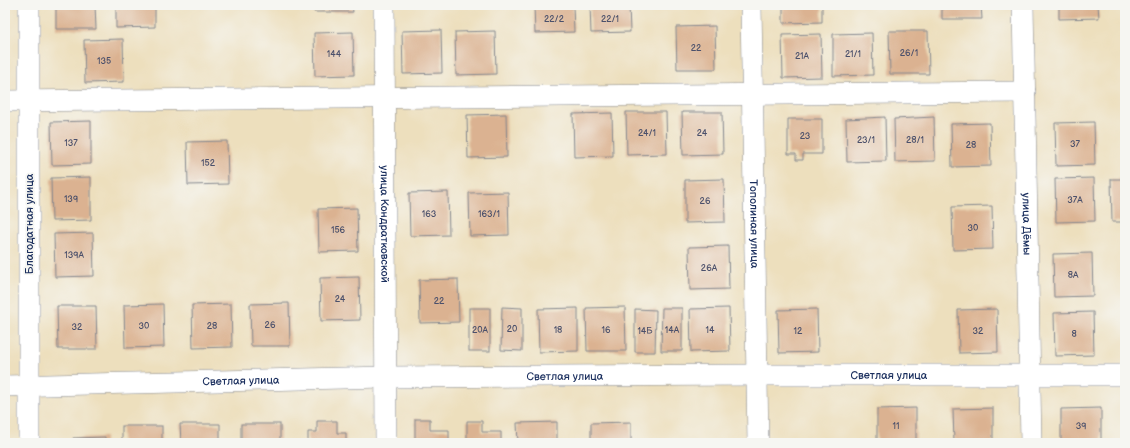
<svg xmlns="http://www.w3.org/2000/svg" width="1130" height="448" font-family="'Balsamiq Sans',sans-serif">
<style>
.building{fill:#dbb291}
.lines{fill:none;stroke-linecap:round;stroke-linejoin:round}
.minor-casing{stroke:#84878e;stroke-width:22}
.minor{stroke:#fff;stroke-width:21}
.labels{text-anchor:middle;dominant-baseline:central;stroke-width:3.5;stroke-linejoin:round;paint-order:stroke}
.number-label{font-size:9px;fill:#4b506b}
.street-label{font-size:11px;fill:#1b2f5e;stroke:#f6f6f2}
</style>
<rect width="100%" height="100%" fill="#f6f6f2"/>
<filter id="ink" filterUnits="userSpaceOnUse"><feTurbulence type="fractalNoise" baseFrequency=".025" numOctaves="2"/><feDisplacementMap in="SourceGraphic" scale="8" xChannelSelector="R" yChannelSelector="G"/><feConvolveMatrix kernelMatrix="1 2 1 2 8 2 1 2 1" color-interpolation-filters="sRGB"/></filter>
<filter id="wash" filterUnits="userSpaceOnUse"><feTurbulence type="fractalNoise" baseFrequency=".012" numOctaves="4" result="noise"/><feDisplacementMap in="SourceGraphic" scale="16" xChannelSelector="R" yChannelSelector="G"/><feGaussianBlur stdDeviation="0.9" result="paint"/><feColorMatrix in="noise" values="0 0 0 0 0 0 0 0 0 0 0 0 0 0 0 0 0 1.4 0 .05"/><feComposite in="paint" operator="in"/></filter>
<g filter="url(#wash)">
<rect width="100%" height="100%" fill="#eddfbd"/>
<g id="blocks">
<!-- building -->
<g class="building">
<path d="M56,5h39l1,24h-40z"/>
<path d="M116,5h39v22l-39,1z"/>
<path d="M313,5h39l1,7h-39z"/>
<path d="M534,5h39l1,27 -39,1z"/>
<path d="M590,5h39l1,27 -39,1z"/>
<path d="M783,5h39v17l-39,1z"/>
<path d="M942,5h39l1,14h-40z"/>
<path d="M1059,5h39l1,13 -40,1z"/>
<path d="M715,26l1,43h-39l-1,-42z"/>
<path d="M441,30l1,43 -39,1 -1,-43z"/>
<path d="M495,31l1,43 -40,1 -1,-43z"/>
<path d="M889,31h39l1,43h-39z"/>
<path d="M353,32l1,43 -39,1 -1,-43z"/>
<path d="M872,33l1,42 -40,1v-42z"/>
<path d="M821,34l1,43 -39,1 -1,-43z"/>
<path d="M123,39l1,43 -39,1 -1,-43z"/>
<path d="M626,112h40l1,42 -40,1z"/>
<path d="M682,112h40l1,42 -40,1z"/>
<path d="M612,113l1,43 -39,1 -1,-43z"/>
<path d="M506,114l1,43 -39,1 -1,-43z"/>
<path d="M885,117l1,44 -39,1 -1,-43z"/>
<path d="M934,117l1,44 -40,1 -1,-43z"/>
<path d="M788,119h34v35h-19v6h-7v-6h-8z"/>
<path d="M91,121v43l-39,1 -1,-43z"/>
<path d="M1094,122l1,43 -39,1 -1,-43z"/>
<path d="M990,123l1,43 -39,1 -1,-43z"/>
<path d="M227,141l1,43 -40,1 -1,-43z"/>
<path d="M91,177v43l-39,1 -1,-43z"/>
<path d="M1094,178l1,43 -39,1 -1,-43z"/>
<path d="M724,179l1,43 -40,1v-43z"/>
<path d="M1111,179h14v43h-13z"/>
<path d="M448,192l1,43 -39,1 -1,-43z"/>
<path d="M508,192l1,43 -39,1 -1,-43z"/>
<path d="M992,206l1,43 -40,1 -1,-43z"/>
<path d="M357,208l1,43 -39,1 -1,-43z"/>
<path d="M93,233l1,43 -39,1 -1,-43z"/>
<path d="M728,246l1,43 -39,1 -1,-43z"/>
<path d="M1092,253l1,43 -39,1 -1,-43z"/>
<path d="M359,277l1,43 -39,1 -1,-43z"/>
<path d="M458,279l1,43 -39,1 -1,-43z"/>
<path d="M289,303l1,43h-39l-1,-42z"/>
<path d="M163,304l1,43 -39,1 -1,-43z"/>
<path d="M231,304l1,43 -39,1 -1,-43z"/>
<path d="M57,306h39l1,43h-39z"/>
<path d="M502,307l20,1v43l-21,-1z"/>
<path d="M625,307l1,44h-39l-1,-43z"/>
<rect x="469" y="308" width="21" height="43"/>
<path d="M578,308v43l-39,1 -1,-43z"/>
<path d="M662,308h20v43h-21z"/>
<path d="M729,308l1,43 -39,1 -1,-43z"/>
<path d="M635,309l21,1 -1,42h-20z"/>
<path d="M817,309l1,43 -39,1 -1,-43z"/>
<path d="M997,309l1,43 -39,1 -1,-43z"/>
<path d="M1093,312l1,43 -39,1 -1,-43z"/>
<path d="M916,408v35h-39v-34z"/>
<path d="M993,408v35h-39l-1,-34z"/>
<path d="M1101,408v35h-40v-34z"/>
<path d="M415,419h15v11h19v13h-34z"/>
<path d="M317,421h20v12h9v10h-38v-11h9z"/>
<path d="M467,421h15v11h19v11h-34z"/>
<path d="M557,422v21h-39l-1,-20z"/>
<path d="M631,422v21h-40v-20z"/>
<path d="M180,424h40v19h-39z"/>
<rect x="241" y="424" width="39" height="19"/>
<rect x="122" y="426" width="40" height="17"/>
<path d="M105,437v6h-32v-5z"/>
</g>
</g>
</g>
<g filter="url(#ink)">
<use href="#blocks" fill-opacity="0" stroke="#84878e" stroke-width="1"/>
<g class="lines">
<!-- minor casing -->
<g class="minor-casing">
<g id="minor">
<path d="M29,5v438"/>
<path id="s1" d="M384,5l2,438"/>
<path id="s2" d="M751,5l7,438"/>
<path id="s3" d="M1023,5l8,438"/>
<path d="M5,101l1020,-9"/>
<path id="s4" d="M5,386l381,-9 371,-2h368"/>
</g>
</g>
<!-- minor -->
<use href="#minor" class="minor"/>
</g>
</g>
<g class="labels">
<!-- number labels -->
<g class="number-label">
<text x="554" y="19">22/2</text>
<text x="610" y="19">22/1</text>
<text x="696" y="48">22</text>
<text x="909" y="53">26/1</text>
<text x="334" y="54">144</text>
<text x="853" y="54">21/1</text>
<text x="802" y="56">21А</text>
<text x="104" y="61">135</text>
<text x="647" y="133">24/1</text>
<text x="702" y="133">24</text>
<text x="805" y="136">23</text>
<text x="866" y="140">23/1</text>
<text x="915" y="140">28/1</text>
<text x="71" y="143">137</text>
<text x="1075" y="144">37</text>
<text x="971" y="145">28</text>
<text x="208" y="163">152</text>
<text x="71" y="199">139</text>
<text x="1075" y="200">37А</text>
<text x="705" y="201">26</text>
<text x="429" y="214">163</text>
<text x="489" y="214">163/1</text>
<text x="973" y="228">30</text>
<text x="338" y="230">156</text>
<text x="74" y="255">139А</text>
<text x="709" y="268">26А</text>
<text x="1073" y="275">8А</text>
<text x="340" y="299">24</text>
<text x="439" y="301">22</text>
<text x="270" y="325">26</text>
<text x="144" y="326">30</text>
<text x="212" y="326">28</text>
<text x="77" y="327">32</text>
<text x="512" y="329">20</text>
<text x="480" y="330">20А</text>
<text x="558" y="330">18</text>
<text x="606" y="330">16</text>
<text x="672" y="330">14А</text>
<text x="710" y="330">14</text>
<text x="645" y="331">14Б</text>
<text x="798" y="331">12</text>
<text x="978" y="331">32</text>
<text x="1074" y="334">8</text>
<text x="896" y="426">11</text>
<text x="1081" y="426">39</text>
</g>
<!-- street labels -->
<g class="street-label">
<text transform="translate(29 224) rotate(-90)">Благодатная улица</text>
<text stroke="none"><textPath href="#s1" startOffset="219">улица Кондратковской</textPath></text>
<text stroke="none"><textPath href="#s2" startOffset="219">Тополиная улица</textPath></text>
<text stroke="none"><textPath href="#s3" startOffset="219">улица Дёмы</textPath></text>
<text stroke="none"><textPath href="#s4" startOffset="884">Светлая улица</textPath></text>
<text stroke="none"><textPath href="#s4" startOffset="560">Светлая улица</textPath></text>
<text stroke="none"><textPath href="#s4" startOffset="236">Светлая улица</textPath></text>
</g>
</g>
<!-- margin -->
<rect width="1130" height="448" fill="none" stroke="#f6f6f2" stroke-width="20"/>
</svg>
